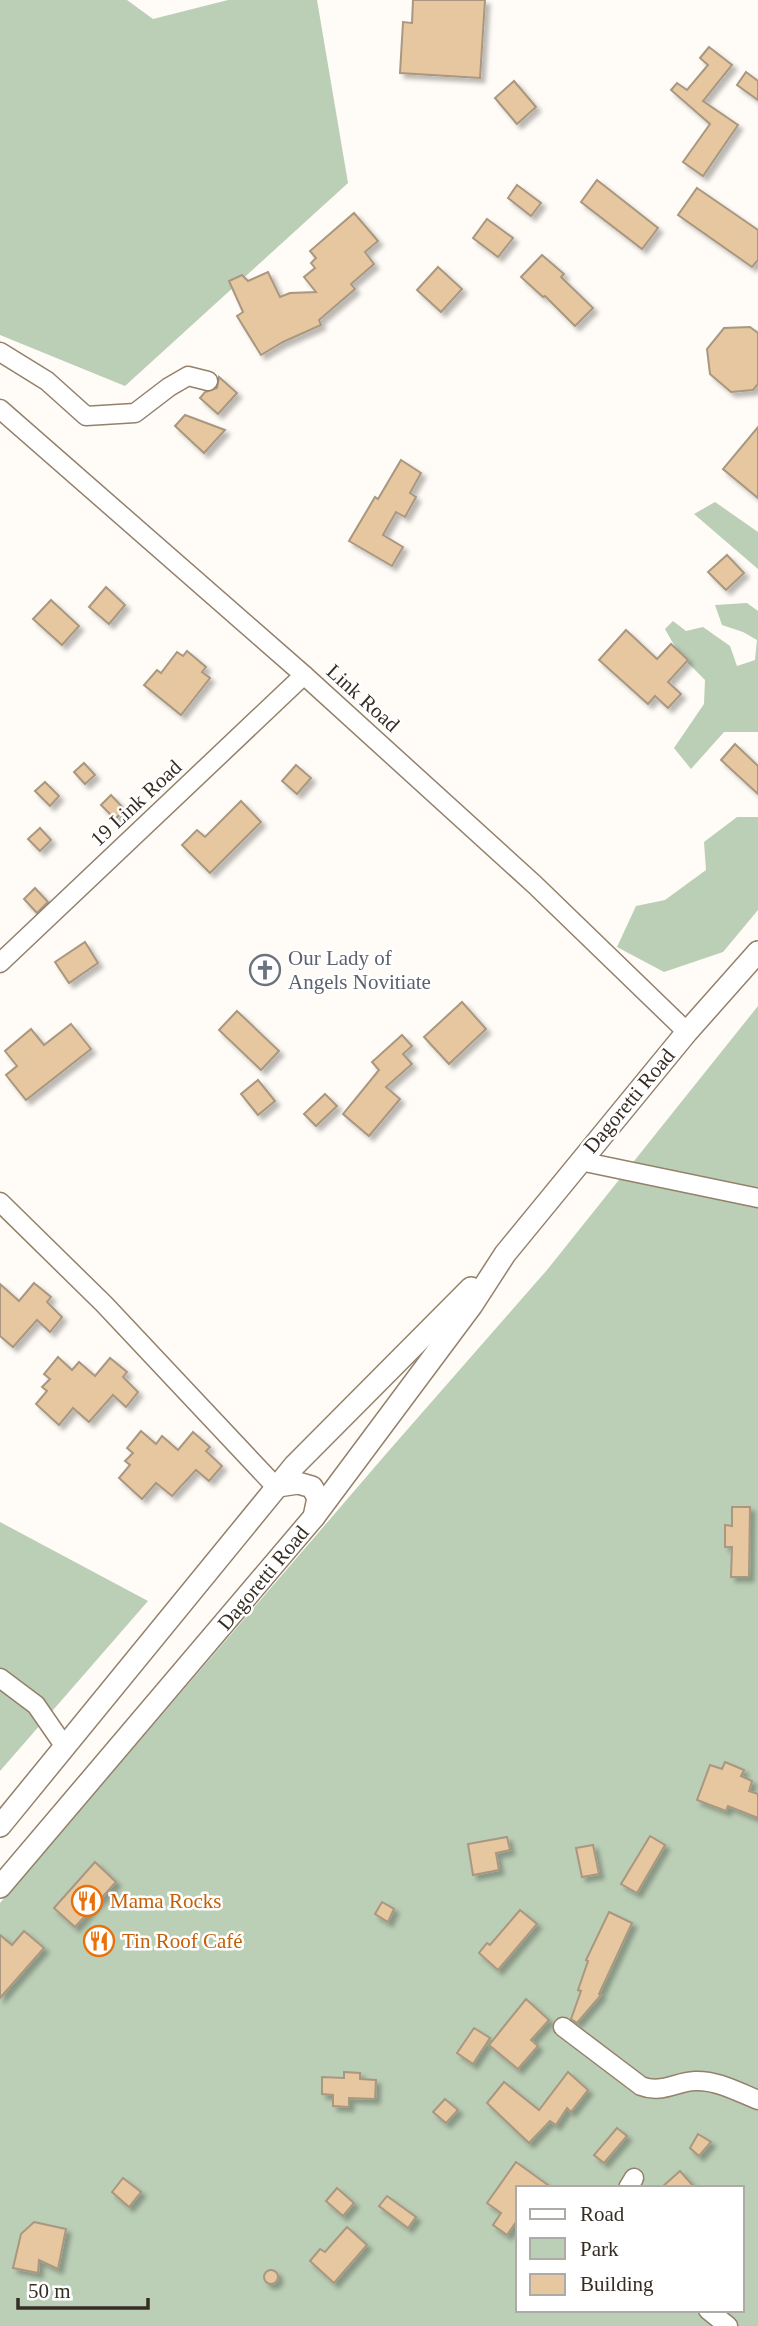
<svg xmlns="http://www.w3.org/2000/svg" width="758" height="2326" font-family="'Times New Roman',serif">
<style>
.green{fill:#bbceb6;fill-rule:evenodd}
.building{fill:#e6c7a0;stroke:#a99780;stroke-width:2;filter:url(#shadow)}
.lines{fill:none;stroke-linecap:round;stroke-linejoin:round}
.minor-casing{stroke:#93816b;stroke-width:21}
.major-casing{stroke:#93816b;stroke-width:24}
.minor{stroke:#fff;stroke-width:18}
.major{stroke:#fff;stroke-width:21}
.labels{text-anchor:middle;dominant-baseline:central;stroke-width:5;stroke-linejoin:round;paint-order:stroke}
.street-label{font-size:21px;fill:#352d24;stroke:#fff}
.worship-label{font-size:21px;fill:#5b616d;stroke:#fff;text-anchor:start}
.food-label{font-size:21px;fill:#c56008;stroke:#fff;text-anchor:start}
</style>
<defs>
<filter id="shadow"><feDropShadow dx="4.5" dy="4.5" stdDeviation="2" flood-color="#0004"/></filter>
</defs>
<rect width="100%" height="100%" fill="#fffbf6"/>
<!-- green -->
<g class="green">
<path d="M0,0h127l26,19 75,-19h89l31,183 -223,203 -125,-51z"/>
<path d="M715,502l43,30v37l-64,-55z"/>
<path d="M747,603l11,8v121h-34l-33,37 -17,-21 30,-44 1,-24 -26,-26 -14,-25 8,-8 13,10 17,-4 27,19 7,20 18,-6 2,-20 -14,-8 -21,-7 -7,-20z"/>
<path d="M737,817h21v93l-35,42 -59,20 -47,-25 19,-41 29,-6 41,-30 -2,-28z"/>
<path d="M758,1006v1320h-758v-423l386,-449 161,-184zM518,2188h224v122h-224z"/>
<path d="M0,1522l148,79 -148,170z"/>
</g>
<!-- building -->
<g class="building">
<path d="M413,0h72l-5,78 -80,-5 3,-51 9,1z"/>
<path d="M709,47l23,18 -29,36 35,24 -35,51 -20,-14 27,-38 -39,-34 6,-7 10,7 21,-25 -8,-7z"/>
<path d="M746,72l12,9v19l-21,-15z"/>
<path d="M514,81l22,26 -19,17 -22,-26z"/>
<path d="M597,180l61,48 -16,21 -61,-47z"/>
<path d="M517,185l24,18 -10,13 -23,-18z"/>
<path d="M697,188l61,42v30l-6,7 -74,-52z"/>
<path d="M354,213l24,28 -13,11 9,12 -23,20 4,5 -36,31 2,5 -38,17 -22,13 -24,-39 6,-4 -14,-31 13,-6 6,6 20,-9 12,25 10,-4 26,-1 -12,-15 11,-9 -4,-5 5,-5 -6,-7z"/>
<path d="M487,219l26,19 -15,19 -25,-19z"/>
<path d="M542,255l22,19 -3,3 32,31 -18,18 -30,-30 -2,1 -22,-20z"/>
<path d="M438,267l24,22 -21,23 -24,-22z"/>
<path d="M750,327l8,6v51l-5,6 -22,2 -21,-18 -3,-25 17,-21z"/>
<path d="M219,377l18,16 -19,21 -18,-16 5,-6 12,-4z"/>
<path d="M185,415l40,15 -21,23 -29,-27z"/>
<path d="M758,427v71l-35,-29z"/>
<path d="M401,460l20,13 -11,20 6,4 -11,20 -9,-5 -13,23 20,12 -11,19 -43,-25 26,-44 3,2z"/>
<path d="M727,555l17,18 -18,17 -18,-18z"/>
<path d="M106,587l19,18 -16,19 -20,-17z"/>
<path d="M51,600l28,26 -17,19 -29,-26z"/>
<path d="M626,630l31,29 14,-15 17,16 -20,22 13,12 -13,14 -13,-12 -7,8 -49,-44z"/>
<path d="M187,651l19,16 -4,5 8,6 -29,37 -37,-30 13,-15 4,3 16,-21 6,4z"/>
<path d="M735,744l23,22v28l-37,-34z"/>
<path d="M84,763l11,12 -10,9 -11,-12z"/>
<path d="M296,765l15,13 -14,16 -15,-13z"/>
<path d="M45,782l14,14 -9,10 -15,-15z"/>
<path d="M111,795l14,15 -10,9 -14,-14z"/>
<path d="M241,801l20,21 -51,51 -28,-28 15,-15 8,7z"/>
<path d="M40,828l11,12 -11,11 -12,-12z"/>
<path d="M35,888l13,14 -11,11 -13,-14z"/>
<path d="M85,942l13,21 -29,20 -14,-21z"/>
<path d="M462,1002l24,27 -37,35 -25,-27z"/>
<path d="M237,1011l42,40 -18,19 -42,-40z"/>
<path d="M71,1024l20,25 -65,51 -20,-25 11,-9 -12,-15 26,-22 13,16z"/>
<path d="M402,1035l10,11 -9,8 9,10 -26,23 14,12 -31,37 -26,-22 36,-44 -7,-8z"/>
<path d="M258,1080l17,21 -17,14 -17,-21z"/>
<path d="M325,1094l12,12 -21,20 -12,-12z"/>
<path d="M34,1283l17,14 -4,5 15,15 -12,15 -13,-12 -24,27 -13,-11v-52l19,17z"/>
<path d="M58,1357l14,13 7,-8 16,14 15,-18 17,14 -4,5 15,15 -12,15 -13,-12 -24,27 -16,-14 -14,17 -23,-21 11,-13 -5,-4 8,-8 -6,-5z"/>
<path d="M141,1431l15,13 6,-8 16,14 15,-18 17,15 -4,4 16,15 -13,15 -13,-11 -24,26 -16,-13 -14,16 -23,-21 11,-13 -5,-4 8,-8 -6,-5z"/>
<path d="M732,1507h18l-1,70h-18l1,-30h-7v-22l7,1z"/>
<path d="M725,1762l19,8 -3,6 11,5 -3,10 9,3v24l-30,-12 -2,5 -29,-11 13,-35 12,4z"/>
<path d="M650,1836l15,9 -28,48 -16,-9z"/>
<path d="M507,1837l3,13 -14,3 3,17 -26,5 -5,-31z"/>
<path d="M593,1845l6,29 -17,3 -6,-29z"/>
<path d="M95,1862l21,20 -41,45 -21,-19z"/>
<path d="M382,1902l12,7 -6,13 -13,-8z"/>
<path d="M520,1910l17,14 -39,46 -19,-17 8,-10 3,2z"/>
<path d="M609,1912l23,11 -33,71 2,1 -24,28 -6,-4 10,-28 -3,-1 10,-29 -2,-1z"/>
<path d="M24,1931l20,17 -44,50v-63l12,10z"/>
<path d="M526,1999l23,21 -18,20 7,6 -20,23 -29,-24z"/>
<path d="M474,2028l16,10 -17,26 -16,-11z"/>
<path d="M344,2072l16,1v6l16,1 -1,19 -26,-1v9l-16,-1v-11l-11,-1v-17l22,1z"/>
<path d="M568,2072l20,18 -17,22 -4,-4 -11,17 -6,-4 -21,22 -42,-40 17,-21 35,28z"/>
<path d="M445,2099l13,11 -12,13 -13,-11z"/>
<path d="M617,2128l10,8 -23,27 -10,-8z"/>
<path d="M698,2134l13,8 -12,14 -9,-8z"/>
<path d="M516,2162l36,26h-34v31l-11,16 -14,-10 8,-12 -14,-10z"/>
<path d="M680,2171l15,17h-34z"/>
<path d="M123,2178l18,14 -12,15 -17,-15z"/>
<path d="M337,2188l17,15 -11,13 -17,-15z"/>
<path d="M387,2196l29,21 -8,11 -29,-22z"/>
<path d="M34,2222l32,7 -8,40 -19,-9 -1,13 -25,-5 8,-34z"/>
<path d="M347,2227l20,18 -33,38 -24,-22 10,-12 5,3z"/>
<circle cx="271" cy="2277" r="7"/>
</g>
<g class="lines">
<!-- minor casing -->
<g class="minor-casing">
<g id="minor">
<path d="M0,352l47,29 39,35 49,-3 34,-26 19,-11 20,5"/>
<path d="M0,409l304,266 231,210 152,147"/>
<path d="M0,963l304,-288"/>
<path d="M580,1161l178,37"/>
<path d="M0,1202l104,102 173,184"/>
<path d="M0,1678l36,27 29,42"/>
<path d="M563,2027l78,59c20,8 34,-4 54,-5 22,-1 43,11 63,19"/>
<path d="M628,2188l6,-10"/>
<path d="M708,2310l20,16"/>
</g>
</g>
<!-- major casing -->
<g class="major-casing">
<g id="major">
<path d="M278,1486l20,-3 14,4 6,11 -4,19"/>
<path d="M0,1826l294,-360 177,-178"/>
<path d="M0,1887l314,-370 158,-212 33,-51 182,-222 71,-80"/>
</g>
</g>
<!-- minor -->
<use href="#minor" class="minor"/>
<!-- major -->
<use href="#major" class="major"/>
</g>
<!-- icons -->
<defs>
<g id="church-ring" transform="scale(1.575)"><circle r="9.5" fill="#fff" stroke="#6b7280" stroke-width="1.5"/><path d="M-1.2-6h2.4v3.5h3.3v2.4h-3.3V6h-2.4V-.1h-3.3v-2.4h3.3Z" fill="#6b7280"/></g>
<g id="restaurant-ring" transform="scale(1.575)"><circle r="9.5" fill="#fff" stroke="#e8710a" stroke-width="1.5"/><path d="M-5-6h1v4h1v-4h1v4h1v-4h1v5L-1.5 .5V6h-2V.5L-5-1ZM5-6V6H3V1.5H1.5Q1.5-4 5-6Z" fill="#e8710a"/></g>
</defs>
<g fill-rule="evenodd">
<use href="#church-ring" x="265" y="970"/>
<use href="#restaurant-ring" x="87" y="1901"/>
<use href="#restaurant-ring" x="99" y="1941"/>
</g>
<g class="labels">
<!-- street labels -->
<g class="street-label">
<text transform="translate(363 698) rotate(42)">Link Road</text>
<text transform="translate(136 803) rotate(-43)">19 Link Road</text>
<text transform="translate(629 1101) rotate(-50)">Dagoretti Road</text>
<text transform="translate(263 1578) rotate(-50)">Dagoretti Road</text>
</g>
<!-- worship labels -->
<g class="worship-label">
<text x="288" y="958">Our Lady of<tspan x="288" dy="24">Angels Novitiate</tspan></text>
</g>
<!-- food labels -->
<g class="food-label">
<text x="110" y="1901">Mama Rocks</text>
<text x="122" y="1941">Tin Roof Café</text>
</g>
</g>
<!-- legend -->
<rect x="516" y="2186" width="228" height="126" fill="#ffffff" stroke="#aeaba7" stroke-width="2"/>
<rect x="530" y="2209" width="35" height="10" fill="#ffffff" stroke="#aeaba7" stroke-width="2"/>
<text x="580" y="2221" font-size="21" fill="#352d24">Road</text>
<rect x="530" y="2238" width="35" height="21" fill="#bbceb6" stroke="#aeaba7" stroke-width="2"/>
<text x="580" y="2256" font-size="21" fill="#352d24">Park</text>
<rect x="530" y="2274" width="35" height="21" fill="#e6c7a0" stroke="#aeaba7" stroke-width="2"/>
<text x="580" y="2291" font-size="21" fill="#352d24">Building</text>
<!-- scale -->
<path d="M18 2298v10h130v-10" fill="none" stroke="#352d24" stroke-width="3.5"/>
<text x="28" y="2298" font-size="21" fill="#352d24" stroke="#ffffff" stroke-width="5" paint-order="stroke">50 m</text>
</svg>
